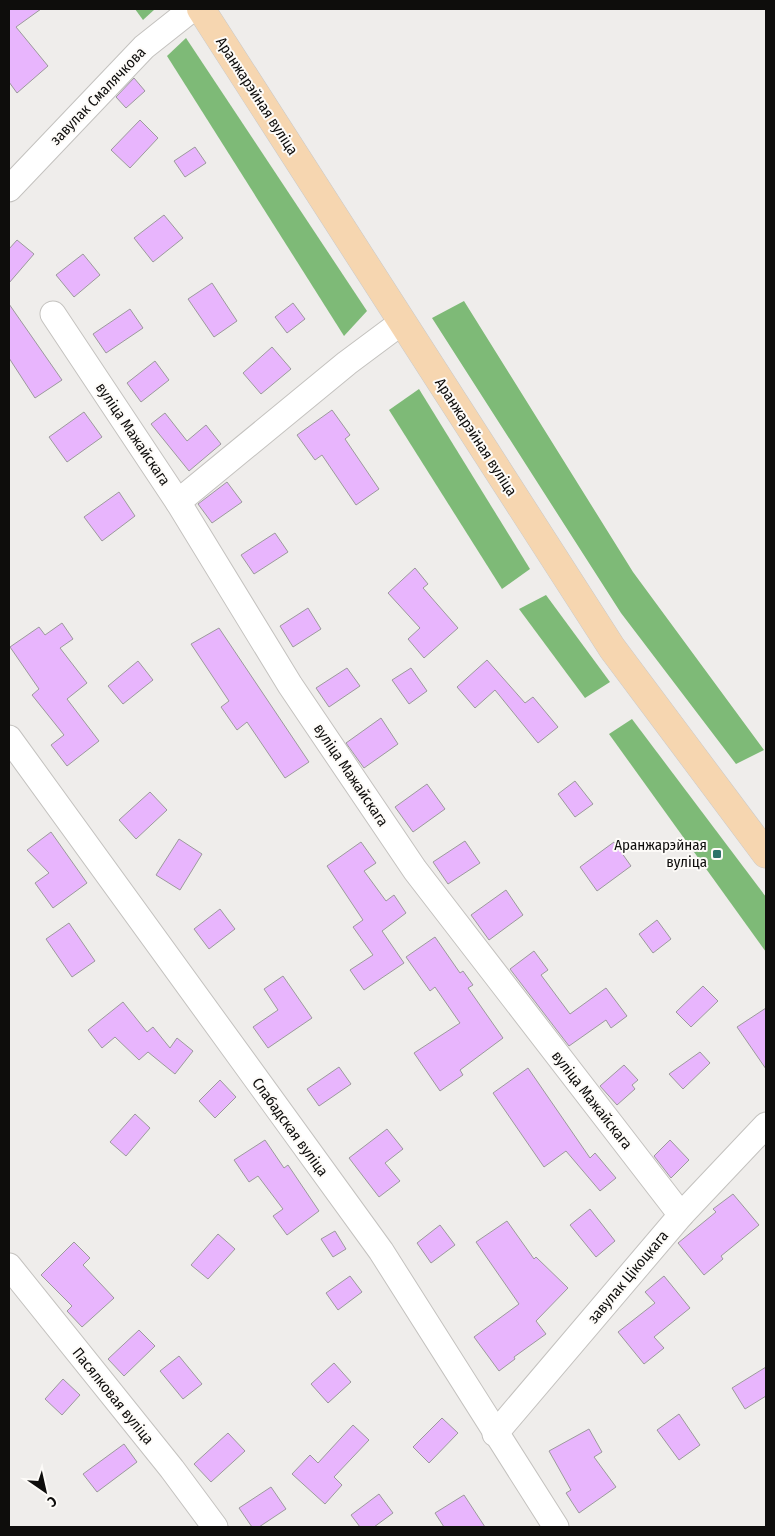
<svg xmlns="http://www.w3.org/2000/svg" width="775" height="1536" font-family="'Fira Sans Condensed',sans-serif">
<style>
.forest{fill:#7eba77}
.building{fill:#e8b5fd;stroke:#9c9a9c}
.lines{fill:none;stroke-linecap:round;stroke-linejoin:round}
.minor-casing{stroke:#c4c2bf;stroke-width:27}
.major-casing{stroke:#cacaca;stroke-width:29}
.minor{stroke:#fff;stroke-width:25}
.major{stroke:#f6d6b0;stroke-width:28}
.poi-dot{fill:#2d7369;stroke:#fdfbf8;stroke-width:2}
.labels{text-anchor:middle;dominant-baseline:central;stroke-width:4;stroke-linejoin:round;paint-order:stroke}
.street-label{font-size:15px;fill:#0e0d0c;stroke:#fdfbf8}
.poi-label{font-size:15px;fill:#0e0d0c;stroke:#fdfbf8;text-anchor:end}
</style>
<rect width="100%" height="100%" fill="#efedeb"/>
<!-- forest -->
<g class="forest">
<path d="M135,9h20l-12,11z"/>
<path d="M186,38l181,273 -23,25 -177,-280z"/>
<path d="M464,301l169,271 131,178 -28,14 -115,-151 -189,-295z"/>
<path d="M419,389l111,180 -28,20 -113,-179z"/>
<path d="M546,595l64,87 -25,16 -66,-89z"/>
<path d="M632,719l134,178v55l-157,-218z"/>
</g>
<!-- building -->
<g class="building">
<path d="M9,9h32l-25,18 32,39 -31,27 -8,-11z"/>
<path d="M134,78l11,13 -19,17 -10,-11z"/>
<path d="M140,120l18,18 -28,30 -19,-18z"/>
<path d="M195,147l11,16 -21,14 -11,-16z"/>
<path d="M164,215l19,23 -30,24 -19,-24z"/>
<path d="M17,240l17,14 -25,29v-34z"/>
<path d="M83,254l17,21 -26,22 -18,-22z"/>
<path d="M212,283l25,38 -23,16 -26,-38z"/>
<path d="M293,303l12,16 -18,14 -12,-16z"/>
<path d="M9,304l53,76 -27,18 -26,-40z"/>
<path d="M130,309l13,19 -37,25 -13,-19z"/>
<path d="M272,347l19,22 -30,25 -18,-21z"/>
<path d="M155,361l14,19 -28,22 -14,-19z"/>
<path d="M332,410l18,25 -5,4 34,50 -23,16 -34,-50 -7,5 -18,-25z"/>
<path d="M84,412l18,25 -35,25 -18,-25z"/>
<path d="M165,413l22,28 19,-16 15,19 -32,27 -38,-47z"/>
<path d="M227,482l15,20 -30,21 -14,-19z"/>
<path d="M119,492l16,24 -33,25 -18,-24z"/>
<path d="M275,533l13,19 -34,22 -13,-19z"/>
<path d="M415,568l13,16 -5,4 35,40 -34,30 -16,-19 12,-11 -32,-35z"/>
<path d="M308,608l13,21 -28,18 -13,-21z"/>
<path d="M62,623l11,16 -13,9 27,35 -20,16 32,42 -32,25 -16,-21 13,-10 -32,-40 7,-6 -29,-42 29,-20 6,8z"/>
<path d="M219,628l90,134 -24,16 -38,-56 -10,8 -16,-23 8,-6 -38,-57z"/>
<path d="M487,660l38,43 8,-6 25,30 -20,16 -43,-53 -20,18 -18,-21z"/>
<path d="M138,661l15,19 -30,24 -15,-18z"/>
<path d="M347,668l13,18 -31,21 -13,-19z"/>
<path d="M411,668l16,23 -18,13 -17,-24z"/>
<path d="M381,718l17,26 -34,24 -18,-25z"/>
<path d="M575,781l18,23 -18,13 -17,-23z"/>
<path d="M427,784l18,25 -32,23 -18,-25z"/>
<path d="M150,792l17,18 -31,29 -17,-19z"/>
<path d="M51,832l36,51 -34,25 -18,-25 14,-10 -22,-23z"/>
<path d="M179,839l23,15 -22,36 -24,-15z"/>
<path d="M465,841l15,22 -32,21 -15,-22z"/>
<path d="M361,842l15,21 -12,8 22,30 8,-6 12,18 -24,18 22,32 -40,27 -14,-20 23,-15 -20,-28 10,-7 -36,-54z"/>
<path d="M614,842l17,24 -34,25 -17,-24z"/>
<path d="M506,890l17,25 -34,25 -18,-25z"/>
<path d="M220,909l15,20 -26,20 -15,-20z"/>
<path d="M657,920l14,19 -18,14 -14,-19z"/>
<path d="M69,923l26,38 -23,16 -26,-38z"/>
<path d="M435,937l25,36 3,-2 10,14 -5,3 35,50 -43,32 3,5 -23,16 -26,-38 46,-30 -25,-36 -5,4 -24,-34z"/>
<path d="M534,951l14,19 -7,5 29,39 36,-26 21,28 -16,12 -5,-8 -37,26 -59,-77z"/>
<path d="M283,976l29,42 -44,30 -15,-21 25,-17 -14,-21z"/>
<path d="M703,986l15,15 -27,26 -15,-15z"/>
<path d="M123,1002l24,30 6,-5 17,21 7,-10 16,13 -18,23 -27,-22 -9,8 -24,-23 -13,11 -14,-18z"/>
<path d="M766,1008v61l-29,-42z"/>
<path d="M700,1052l10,11 -27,26 -14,-15z"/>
<path d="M624,1065l14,15 -6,5 3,4 -18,16 -17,-19z"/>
<path d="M339,1067l12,17 -32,22 -12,-17z"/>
<path d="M528,1068l62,90 5,-5 21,25 -16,13 -34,-40 -22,16 -51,-74z"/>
<path d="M220,1080l16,17 -21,21 -16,-17z"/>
<path d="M135,1114l15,14 -24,28 -16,-14z"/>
<path d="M387,1129l16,20 -18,14 15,18 -21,16 -30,-39z"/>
<path d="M265,1140l19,28 4,-3 31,46 -32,24 -14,-19 10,-7 -25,-33 -9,6 -15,-22z"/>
<path d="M670,1140l19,20 -18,18 -17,-22z"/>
<path d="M733,1194l26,31 -38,31 2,3 -19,16 -26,-32 38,-31 -3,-3z"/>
<path d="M590,1209l25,32 -19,16 -26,-32z"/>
<path d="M507,1221l27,38 2,-2 32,31 -32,33 10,13 -32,23 1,2 -16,12 -25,-34 45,-33 -43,-62z"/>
<path d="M440,1225l15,20 -24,18 -14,-20z"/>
<path d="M335,1231l11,18 -13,8 -12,-18z"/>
<path d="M218,1234l17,15 -27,30 -17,-14z"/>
<path d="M74,1242l16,16 -7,7 31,33 -32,29 -15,-16 5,-5 -31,-31z"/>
<path d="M350,1276l12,16 -24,18 -12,-17z"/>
<path d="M664,1276l26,32 -36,29 10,11 -20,16 -26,-32 37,-29 -10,-11z"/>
<path d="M139,1330l16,16 -31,30 -16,-17z"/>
<path d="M179,1356l23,28 -19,15 -23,-28z"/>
<path d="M334,1363l17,19 -23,21 -17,-19z"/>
<path d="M766,1367v29l-21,13 -13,-21z"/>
<path d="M63,1379l17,16 -18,20 -17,-16z"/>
<path d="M679,1414l21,31 -21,15 -22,-30z"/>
<path d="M442,1418l16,15 -29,30 -16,-16z"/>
<path d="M353,1425l16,15 -35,37 8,8 -17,19 -33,-30 18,-19 8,8z"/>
<path d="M589,1429l13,23 -8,5 22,30 -37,26 -13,-20 5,-3 -22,-39z"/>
<path d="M228,1433l17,18 -34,31 -17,-18z"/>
<path d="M124,1444l13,18 -40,30 -14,-18z"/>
<path d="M271,1487l15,22 -27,18h-7l-13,-19z"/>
<path d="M379,1494l14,19 -19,14h-14l-9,-12z"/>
<path d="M464,1495l21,32h-41l-9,-14z"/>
</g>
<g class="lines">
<!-- minor casing -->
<g class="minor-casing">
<g id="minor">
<path d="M9,189l135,-142 48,-38"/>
<path d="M53,314l125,188 112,183 125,185 266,345"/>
<path d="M178,502l169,-139 55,-41"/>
<path d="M9,738l372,513 175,276"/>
<path d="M9,1266l163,203 43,58"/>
<path d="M495,1434l186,-219 85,-90"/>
</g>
</g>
<!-- major casing -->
<g class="major-casing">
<path id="major" d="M201,9l411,639 154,206"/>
</g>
<!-- minor -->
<use href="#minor" class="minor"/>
<!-- major -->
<use href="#major" class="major"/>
</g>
<!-- markers -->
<rect class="poi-dot" x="712" y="849" width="10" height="10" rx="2.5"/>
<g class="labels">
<!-- street labels -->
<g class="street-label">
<text transform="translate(98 96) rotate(-46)">завулак Смалячкова</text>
<text transform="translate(257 96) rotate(57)">Аранжарэйная вуліца</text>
<text transform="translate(133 434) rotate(56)">вуліца Мажайскага</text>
<text transform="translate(476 437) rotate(57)">Аранжарэйная вуліца</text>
<text transform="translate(351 775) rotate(56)">вуліца Мажайскага</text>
<text transform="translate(592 1100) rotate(52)">вуліца Мажайскага</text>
<text transform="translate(290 1127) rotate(54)">Слабадская вуліца</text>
<text transform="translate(628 1277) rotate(-50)">завулак Цікоцкага</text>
<text transform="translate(113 1396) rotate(51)">Пасялковая вуліца</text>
</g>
<!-- poi labels -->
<g class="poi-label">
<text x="707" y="845">Аранжарэйная<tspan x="707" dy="17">вуліца</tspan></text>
</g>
</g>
<!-- border -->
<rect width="775" height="1536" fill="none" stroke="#0e0d0c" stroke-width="20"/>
<!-- north arrow -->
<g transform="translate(45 1491) rotate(146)" stroke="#fdfbf8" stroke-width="4" paint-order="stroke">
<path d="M0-4L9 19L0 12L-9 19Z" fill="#0e0d0c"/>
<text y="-8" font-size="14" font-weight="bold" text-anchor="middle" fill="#0e0d0c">С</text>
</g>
</svg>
